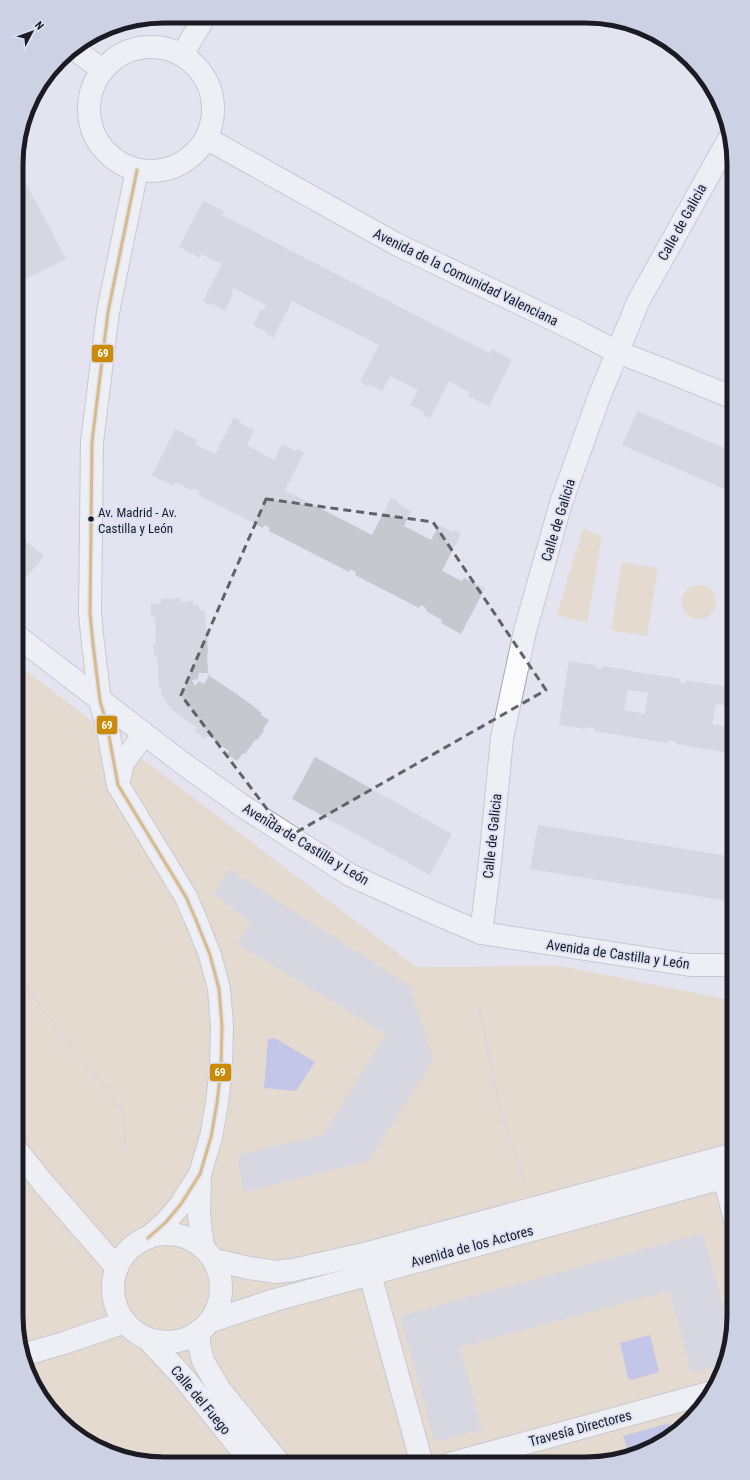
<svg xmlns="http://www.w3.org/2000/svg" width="750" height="1480" font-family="'Roboto Condensed',sans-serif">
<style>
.green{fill:#e4cfa9}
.water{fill:#9ba3df}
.building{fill:#c6c8d0;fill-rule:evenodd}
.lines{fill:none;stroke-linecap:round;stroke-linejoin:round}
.minor-casing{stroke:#a5a6af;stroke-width:24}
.path{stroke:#c6c7cb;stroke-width:2.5;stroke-dasharray:3 2;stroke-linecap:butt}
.minor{stroke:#fbfbfd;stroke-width:22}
.bus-1-casing{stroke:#dde1f5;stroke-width:6}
.bus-1{stroke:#cb8a07;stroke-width:3}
.marked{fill:none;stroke:#61626a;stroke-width:3;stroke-dasharray:8 5;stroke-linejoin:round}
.bus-dot{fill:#1b1c23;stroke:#dde1f5;stroke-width:1.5}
.labels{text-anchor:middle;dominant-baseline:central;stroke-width:3.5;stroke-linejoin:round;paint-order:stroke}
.bus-label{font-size:13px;fill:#1b1c23;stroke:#dde1f5;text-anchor:start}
.street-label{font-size:14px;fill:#1b1c23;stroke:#dde1f5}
.rim{fill:none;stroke:#1b1c23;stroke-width:5}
.line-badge{stroke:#dde1f5;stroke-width:1.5}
.badge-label{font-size:11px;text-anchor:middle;font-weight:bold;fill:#fff}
</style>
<rect width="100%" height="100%" fill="#e3e4ef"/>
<!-- green -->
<g class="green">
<path d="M583,529l19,7 -15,87 -30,-8z"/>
<path d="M622,562l36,6 -11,68 -36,-6z"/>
<circle cx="699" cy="602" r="17"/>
<path d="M17,664l399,303 145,-1 173,35v325l-11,47 -20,33 -34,33 -36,17 -47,8 -442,-1 -45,-14 -32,-22 -26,-28 -17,-36 -8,-47z"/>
</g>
<!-- water -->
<g class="water">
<path d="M275,1038l40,24 -19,29 -32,-3 4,-49z"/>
<path d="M650,1335l9,37 -27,8 -4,-2 -8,-35z"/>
<path d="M669,1423l3,12 -3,4 -39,18 -7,-21z"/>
</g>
<!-- building -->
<g class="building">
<path d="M17,166l49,93 -46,23 -3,-7z"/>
<path d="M203,201l21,10 -2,4 267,138 3,-4 20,11 -23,46 -21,-10 1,-4 -20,-11 -19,37 -7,-3 1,-3 -14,-7 8,-15 -28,-14 -8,15 -14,-7 -1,2 -7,-4 19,-37 -87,-44 -19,37 -7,-4 1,-2 -14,-7 8,-16 2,1 3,-5 -32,-17 -3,6 2,1 -8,16 -14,-8 -1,2 -7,-4 19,-37 -21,-10 -1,4 -21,-11z"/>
<path d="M637,411l97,41v41l-112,-48z"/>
<path d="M234,417l7,4 -1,2 14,7 -7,15 27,15 8,-16 14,7 1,-2 7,4 -19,37 87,45 19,-37 7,3 -1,2 14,8 -7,15 27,14 8,-15 14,7 1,-2 7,4 -19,37 20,10 2,-3 21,10 -24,46 -20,-11 1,-3 -16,-9v-3l-5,-3 -2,3 -64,-33 1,-3 -6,-3 -1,3 -80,-41 1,-3 -6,-3 -1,3 -65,-33 2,-3 -7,-4 -1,3 -17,-9 -2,4 -21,-11 23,-46 22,11 -2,4 20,10z"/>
<path d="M17,534l27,22 -27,33z"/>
<path d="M181,598v4l12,-1v4h5l1,5 6,1 3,43h-1l1,19h-9l-1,6 -6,1 3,6 4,-5 5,3 5,-8 -1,-5 2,5 38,26 14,11 -1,2 8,5 -6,9 1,2 -7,9 -1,-1 -11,15 -2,-1 -6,8 -10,-7 2,-3 -21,-15 -3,3 -10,-8 2,-3 -26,-19 1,-1 -4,-3 -7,-12v-6l-2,1 -2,-32h-3l-1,-13h3l-1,-27 -4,1v-13l10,-1v-4z"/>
<path d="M569,661l27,4v3l6,1v-3l78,13v3l6,1v-3l48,8v19l-18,-3 -4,20 22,4v26l-58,-10 1,-2 -9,-2 -1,3 -73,-12v-3l-8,-1v2l-27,-4zM628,690l20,3 -3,21 -21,-4z"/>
<path d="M315,757l137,77 -22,41 -138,-76z"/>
<path d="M538,825l196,32v45l-204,-33z"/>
<path d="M229,869l181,117 23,74 -65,101 -125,31 -5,-37 85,-20 63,-101 -149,-90 14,-21 -37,-29z"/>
<path d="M703,1233l28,103 -6,28 -33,9 -23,-82 -209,56 22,82 -47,13 -35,-126z"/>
</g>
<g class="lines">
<!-- minor casing -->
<g class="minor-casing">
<g id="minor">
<circle cx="151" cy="109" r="62"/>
<path d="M73,48l28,21"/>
<path d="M182,55l23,-39"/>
<path d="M206,138l190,106 179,86 42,22 50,19 67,27"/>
<path d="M137,170l-29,142 -16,130 -2,171 3,31 7,57 7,24 11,60 68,112 10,23 14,35 9,34 3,37 -1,42 -4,35 -6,34 -11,37 -19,30 -15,18 -18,16"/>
<path d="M17,636l164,126 60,43 109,70 82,37 49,21 209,32h44"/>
<path d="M118,784l5,-21 21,-29"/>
<path d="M481,933l9,-71 12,-124 23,-107 36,-128 38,-106 39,-95 92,-165"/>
<path d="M16,1149l28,35 73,84"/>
<path d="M720,1163l14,53"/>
<path d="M200,1174l-1,41 4,33"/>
<circle cx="167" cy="1288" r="54"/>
<path d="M214,1260l35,8 27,4 17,-2 71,-16 370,-100"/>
<path d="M370,1274l52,190"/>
<path d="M211,1321l64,-21 459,-125"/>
<path d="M199,1331v13l4,17 17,29 59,73"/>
<path d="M147,1338l36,39 69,86"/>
<path d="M22,1355l42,-12 61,-21"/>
<path d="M449,1464l263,-72"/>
</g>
</g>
<!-- path -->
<g class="path">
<path d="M17,681l8,-11"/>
<path d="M16,976l108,136 2,42"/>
<path d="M479,1007l22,105 25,75"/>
</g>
<!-- minor -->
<use href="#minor" class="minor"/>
<!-- bus-1 casing -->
<g class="bus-1-casing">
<path id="bus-1" d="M137,170l-29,142 -16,130 -2,171 3,31 7,57 7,24 11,60 68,112 10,23 14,35 9,34 3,37 -1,42 -4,35 -6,34 -11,37 -19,30 -15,18 -18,16"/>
</g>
<!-- bus-1 -->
<use href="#bus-1" class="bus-1"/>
</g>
<!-- marked area -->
<path d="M0 0H750V1480H0ZM266,499l167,23 113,168 -258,147 -107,-142z" fill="#e3e4ef" fill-opacity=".55" fill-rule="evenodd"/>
<path class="marked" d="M266,499l167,23 113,168 -258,147 -107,-142z"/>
<!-- markers -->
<circle class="bus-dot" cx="91" cy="519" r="3.5"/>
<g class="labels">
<!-- bus labels -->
<g class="bus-label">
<text x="98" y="512">Av. Madrid - Av.<tspan x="98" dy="16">Castilla y León</tspan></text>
</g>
<!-- street labels -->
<g class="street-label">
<text transform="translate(682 222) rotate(-61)">Calle de Galicia</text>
<text transform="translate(466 277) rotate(26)">Avenida de la Comunidad Valenciana</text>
<text transform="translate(558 520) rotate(-73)">Calle de Galicia</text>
<text transform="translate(492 836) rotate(-84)">Calle de Galicia</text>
<text transform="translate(306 844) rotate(31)">Avenida de Castilla y León</text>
<text transform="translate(618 954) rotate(8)">Avenida de Castilla y León</text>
<text transform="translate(472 1246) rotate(-15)">Avenida de los Actores</text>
<text transform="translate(201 1400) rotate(50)">Calle del Fuego</text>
<text transform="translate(580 1428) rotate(-15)">Travesía Directores</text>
</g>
</g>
<!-- crop -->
<path d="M0 0H750V1480H0ZM164 23H586A141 141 0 0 1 727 164V1316A141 141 0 0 1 586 1457H164A141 141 0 0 1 23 1316V164A141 141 0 0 1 164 23Z" fill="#cdd1e4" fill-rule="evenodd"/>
<path class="rim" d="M164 23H586A141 141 0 0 1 727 164V1316A141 141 0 0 1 586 1457H164A141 141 0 0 1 23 1316V164A141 141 0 0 1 164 23Z"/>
<g class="line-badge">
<rect x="91" y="344" width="23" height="19" rx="4" fill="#cb8a07"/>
<rect x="96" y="715" width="22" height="20" rx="4" fill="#cb8a07"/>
<rect x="209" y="1063" width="23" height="19" rx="4" fill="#cb8a07"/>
</g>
<g class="badge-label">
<text x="103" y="357">69</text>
<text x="107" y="729">69</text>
<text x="220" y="1076">69</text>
</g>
<!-- north arrow -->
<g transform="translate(32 32) rotate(49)" stroke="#dde1f5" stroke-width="3" paint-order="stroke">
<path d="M0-3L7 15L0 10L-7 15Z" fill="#1b1c23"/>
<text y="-6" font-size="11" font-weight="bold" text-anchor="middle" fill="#1b1c23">N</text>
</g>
</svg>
